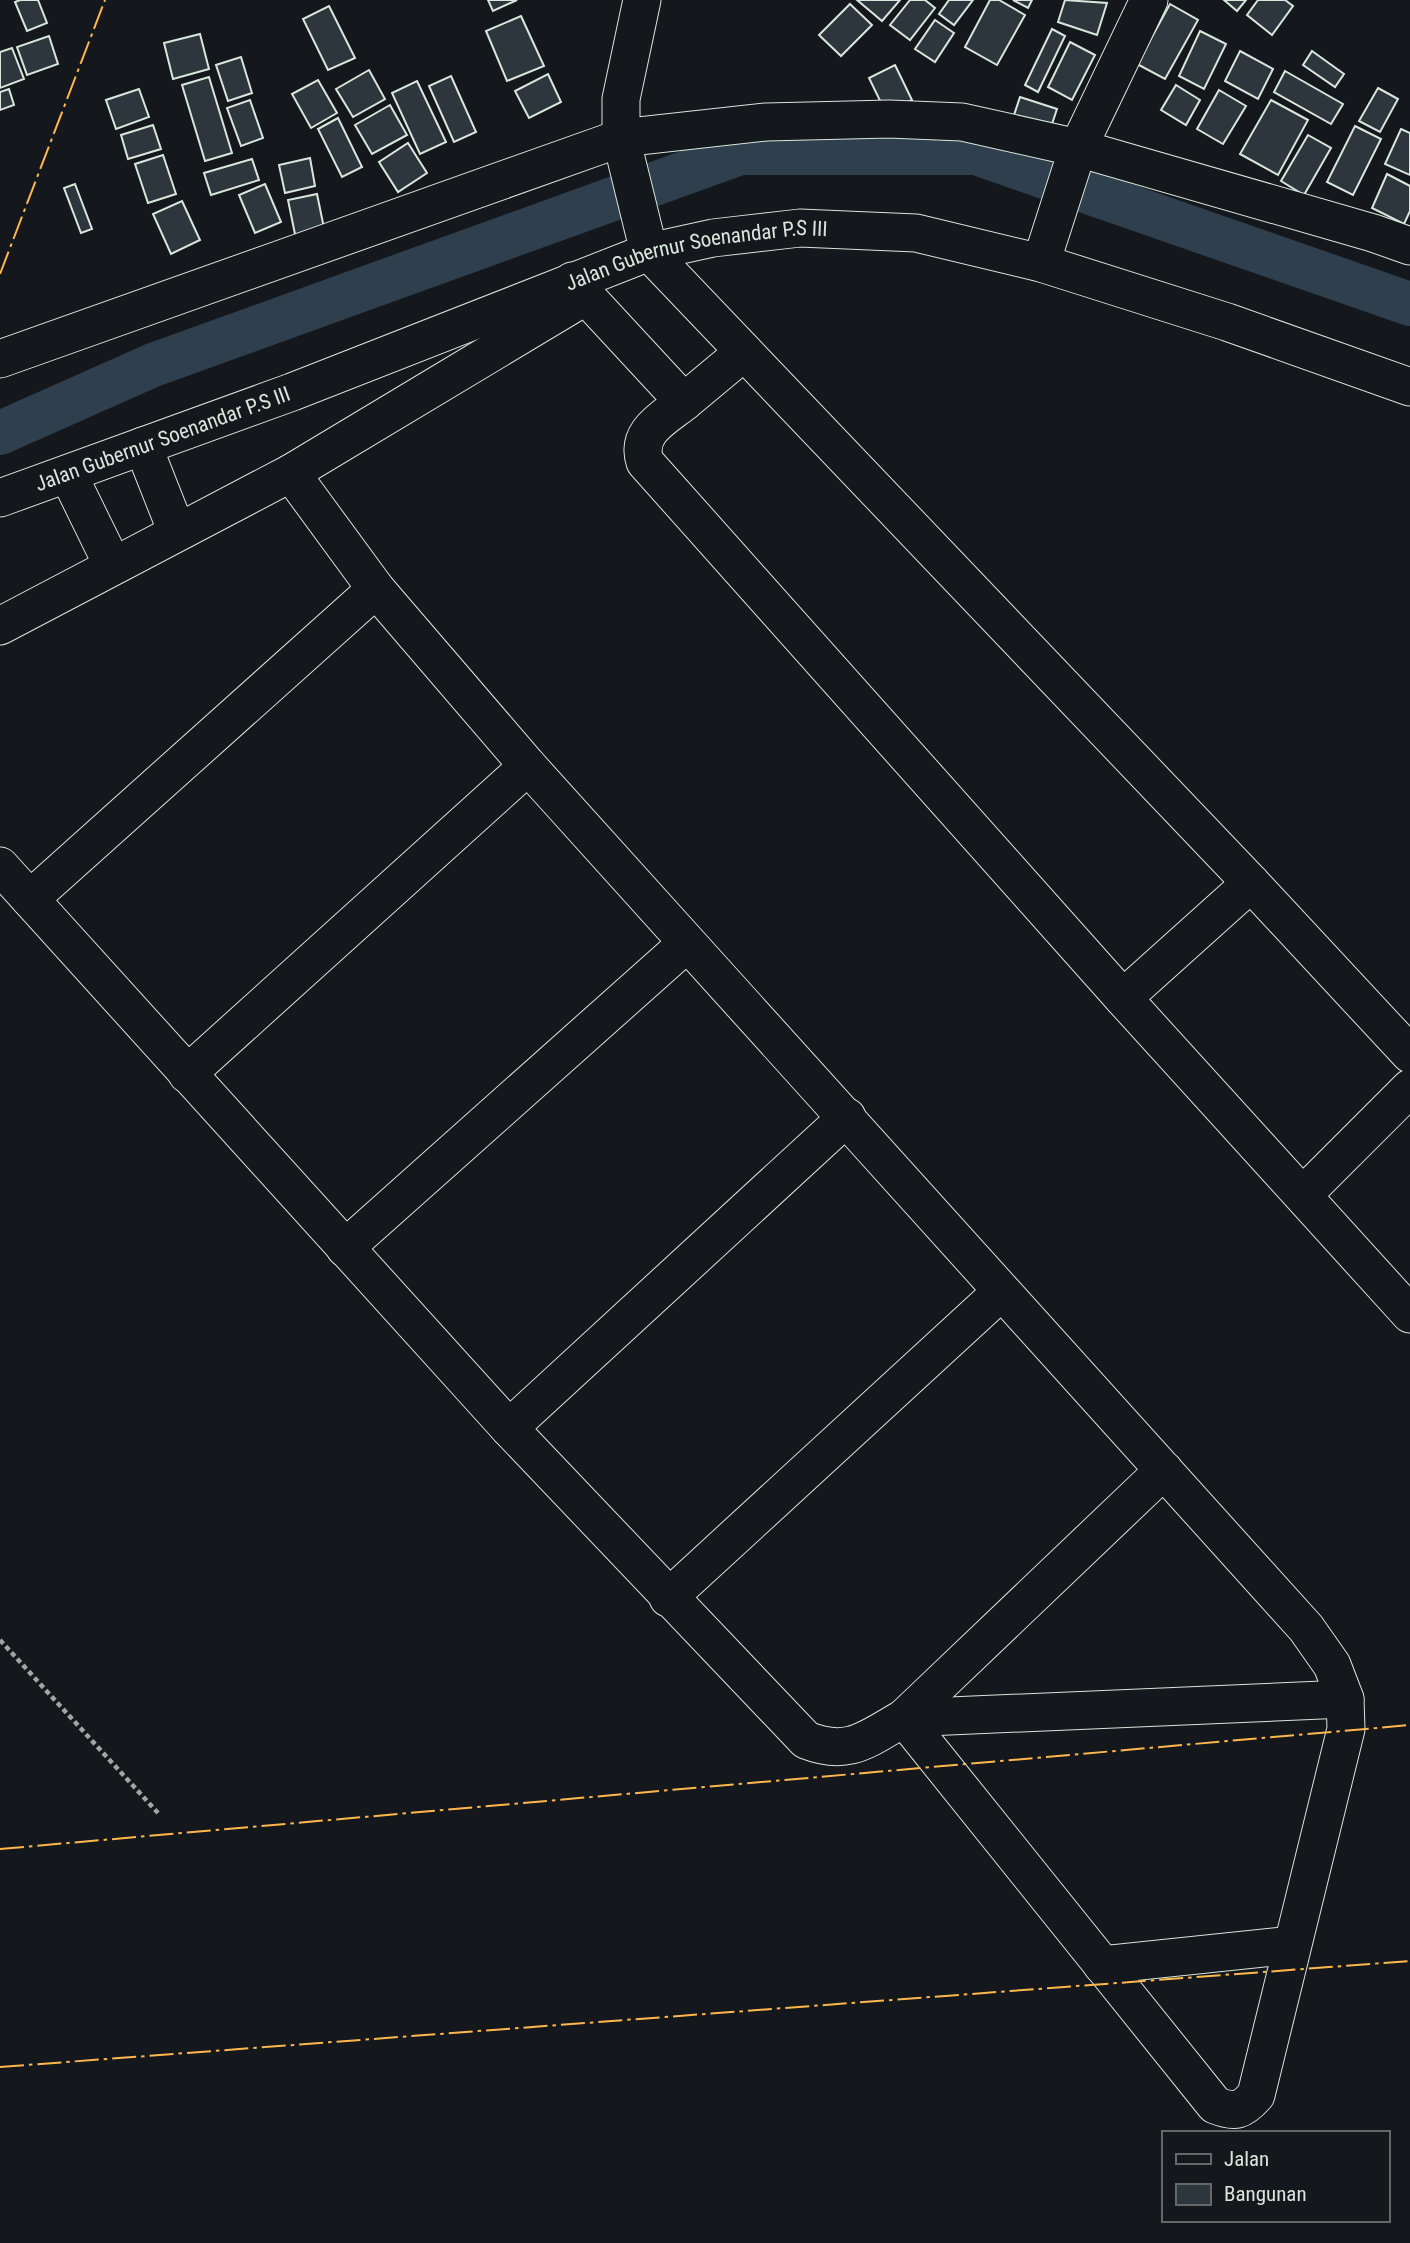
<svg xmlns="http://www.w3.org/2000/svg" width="1410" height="2243" font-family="'Roboto Condensed',sans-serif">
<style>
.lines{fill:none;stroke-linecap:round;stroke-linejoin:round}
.canal{stroke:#2f3f4d;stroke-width:44}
.building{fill:#2c363c;stroke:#d8e6dc;stroke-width:2}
.street-casing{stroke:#d8e6dc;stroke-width:39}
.path{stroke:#9da8a2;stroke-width:4.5;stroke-dasharray:5 3.5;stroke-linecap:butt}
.street{stroke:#14181c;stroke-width:37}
.power{stroke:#ffb74d;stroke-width:2;stroke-dasharray:24 5 3.5 5;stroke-linecap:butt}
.labels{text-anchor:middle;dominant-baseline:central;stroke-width:5;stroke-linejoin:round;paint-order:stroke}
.street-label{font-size:21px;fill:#d8e6dc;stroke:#14181c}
</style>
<rect width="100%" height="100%" fill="#14181c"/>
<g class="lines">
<!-- canal -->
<path class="canal" d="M0,433l153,-68 587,-212h236l434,151"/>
</g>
<!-- building -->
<g class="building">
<path d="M20,0h18l9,23 -20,8 -12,-29z"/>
<path d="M488,0h29l-24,11z"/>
<path d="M857,0h43l-18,21z"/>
<path d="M910,0h15l10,8 -25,32 -20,-15z"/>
<path d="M949,0h24l-19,25 -15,-11z"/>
<path d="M990,0h9l26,15 -28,50 -32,-18z"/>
<path d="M1013,0h19l-4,8z"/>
<path d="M1065,0l42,3 -10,32 -39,-13z"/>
<path d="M1224,0h22l-9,11z"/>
<path d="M1258,0h27l8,6 -21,29 -25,-20z"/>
<path d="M850,4l22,21 -31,31 -22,-21z"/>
<path d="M1170,4l28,16 -33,59 -28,-15z"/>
<path d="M329,6l26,52 -27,12 -25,-51z"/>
<path d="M521,16l23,50 -37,15 -21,-50z"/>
<path d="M935,20l19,13 -19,29 -20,-13z"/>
<path d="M1052,29l13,7 -27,56 -13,-7z"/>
<path d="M1200,31l26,13 -22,45 -25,-13z"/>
<path d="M200,34l9,35 -36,10 -9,-36z"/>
<path d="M49,36l9,28 -31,11 -10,-28z"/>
<path d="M1070,42l25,13 -23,45 -24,-13z"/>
<path d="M12,48l12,31 -24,9v-36z"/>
<path d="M1240,51l33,18 -15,30 -33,-18z"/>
<path d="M1312,51l32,23 -9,13 -32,-22z"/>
<path d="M241,57l11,36 -24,8 -12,-36z"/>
<path d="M895,65l17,35 -26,13 -17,-35z"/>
<path d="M369,70l16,29 -32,18 -17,-28z"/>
<path d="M1285,71l58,33 -12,20 -57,-32z"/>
<path d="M548,74l13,28 -32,16 -14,-27z"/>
<path d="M451,76l25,56 -22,10 -25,-56z"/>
<path d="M209,77l23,76 -27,8 -23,-76z"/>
<path d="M318,80l19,33 -26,15 -19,-34z"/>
<path d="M417,81l29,61 -26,12 -28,-61z"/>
<path d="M1176,85l24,15 -14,25 -25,-15z"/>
<path d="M1378,88l20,11 -18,33 -21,-11z"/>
<path d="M9,89l5,16 -14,5v-18z"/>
<path d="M139,89l10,28 -33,12 -10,-29z"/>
<path d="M1219,90l27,16 -23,38 -26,-15z"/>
<path d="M1020,97l37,12 -7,21 -37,-12z"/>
<path d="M250,100l13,38 -22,8 -14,-38z"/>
<path d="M1271,100l37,20 -30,55 -38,-21z"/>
<path d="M390,105l17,30 -35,19 -17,-29z"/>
<path d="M338,118l24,49 -20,10 -24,-48z"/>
<path d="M153,125l8,24 -33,10 -7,-24z"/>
<path d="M1355,126l26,13 -28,56 -26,-13z"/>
<path d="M1401,129l9,4v42l-25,-11z"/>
<path d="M1308,135l23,13 -27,47 -23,-14z"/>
<path d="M408,143l19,30 -29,19 -19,-30z"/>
<path d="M163,155l13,39 -28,9 -13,-39z"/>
<path d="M310,158l5,28 -30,7 -6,-28z"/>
<path d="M252,159l7,21 -48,15 -7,-22z"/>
<path d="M1387,174l23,12v25l-6,13 -32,-16z"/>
<path d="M75,184l17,45 -11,4 -17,-45z"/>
<path d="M265,184l16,38 -26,11 -16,-38z"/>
<path d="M317,194l8,39 -29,6 -8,-39z"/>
<path d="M182,201l18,39 -29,14 -18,-40z"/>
</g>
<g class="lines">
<!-- street casing -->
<g class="street-casing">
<g id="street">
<path d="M642,0l-21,99v39l28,114 602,631 159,171"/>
<path d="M1041,263l37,-115 71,-148"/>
<path d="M572,281l112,121c-20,16 -49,30 -39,60l478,536 287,316"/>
<path d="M0,359l621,-221 145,-16 123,-3 73,3 116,26 295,85 37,13"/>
<path d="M684,402l60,-50"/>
<path d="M143,446l34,86"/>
<path d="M291,473l295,-177"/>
<path d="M68,474l45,92"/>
<path id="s1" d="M0,498l292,-106 357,-140 64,-14 87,-10 116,5 125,30 186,59 183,65"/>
<path d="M0,626l291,-153 85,116 152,177 778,862 26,37 13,34 1,30 -90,366c-14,16 -21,18 -41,10l-311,-387 260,-248"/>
<path d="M0,866l509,562 297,312c43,17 61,-1 98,-22l441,-19"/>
<path d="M30,899l346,-310"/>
<path d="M1123,998l128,-115"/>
<path d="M187,1074l341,-308"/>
<path d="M1303,1195l107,-107"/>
<path d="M345,1248l341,-304"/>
<path d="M509,1428l338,-311"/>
<path d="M668,1598l333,-306"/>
<path d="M1102,1965l190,-20"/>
</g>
</g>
<!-- path -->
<path class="path" d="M0,1640l158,173"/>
<!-- street -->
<use href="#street" class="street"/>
<!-- power -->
<g class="power">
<path d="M0,274l105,-274"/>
<path d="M0,1849l1410,-124"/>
<path d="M0,2067l1410,-106"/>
</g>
</g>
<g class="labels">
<!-- street labels -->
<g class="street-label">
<text stroke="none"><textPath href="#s1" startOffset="740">Jalan Gubernur Soenandar P.S III</textPath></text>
<text stroke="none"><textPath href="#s1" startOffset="173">Jalan Gubernur Soenandar P.S III</textPath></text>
</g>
</g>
<!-- legend -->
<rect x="1162" y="2131" width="228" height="91" fill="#14181c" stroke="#626a69" stroke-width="2"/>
<rect x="1176" y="2154" width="35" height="10" fill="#14181c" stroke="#626a69" stroke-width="2"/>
<text x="1224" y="2166" font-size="21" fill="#d8e6dc">Jalan</text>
<rect x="1176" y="2184" width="35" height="21" fill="#2c363c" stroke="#626a69" stroke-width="2"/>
<text x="1224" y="2201" font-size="21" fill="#d8e6dc">Bangunan</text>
</svg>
